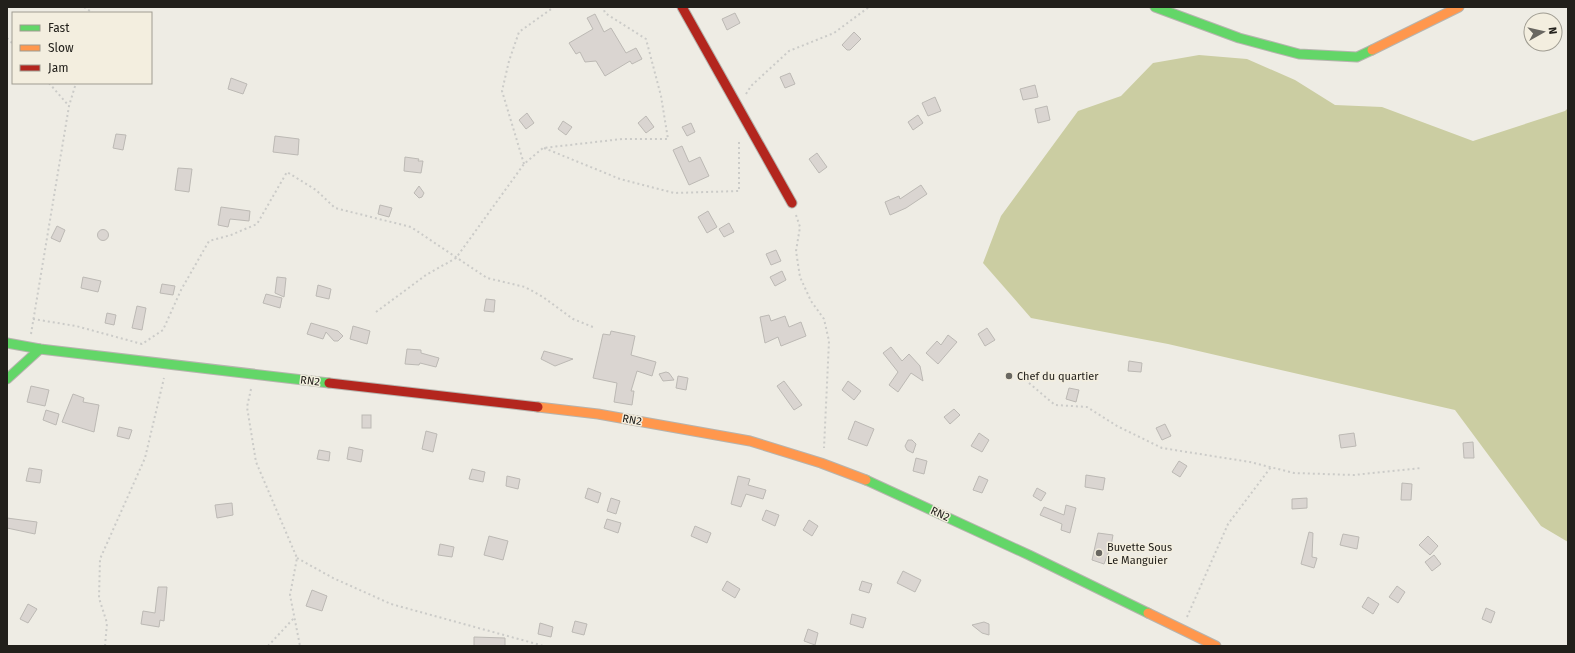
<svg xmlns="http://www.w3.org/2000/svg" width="1575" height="653" font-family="'Fira Sans',sans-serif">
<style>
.forest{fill:#cbcda2}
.building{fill:#dad5d1;stroke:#bcb9b4}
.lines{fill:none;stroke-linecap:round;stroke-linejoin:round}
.fast-casing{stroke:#b6b4ae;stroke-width:11}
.slow-casing{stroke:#b6b4ae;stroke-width:11}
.jam-casing{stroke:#b6b4ae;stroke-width:11}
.path{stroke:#cbcbc8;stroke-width:2;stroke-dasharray:2 3;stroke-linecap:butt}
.fast{stroke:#63d668;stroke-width:9}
.slow{stroke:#ff974d;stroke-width:9}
.jam{stroke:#b3261e;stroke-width:9}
.poi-dot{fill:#696761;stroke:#f3eedf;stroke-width:1.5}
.labels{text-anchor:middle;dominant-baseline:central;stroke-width:3;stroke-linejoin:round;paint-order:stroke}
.poi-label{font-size:11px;fill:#22201b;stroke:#f3eedf;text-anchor:start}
.street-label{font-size:11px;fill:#22201b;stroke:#f3eedf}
</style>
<rect width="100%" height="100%" fill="#eeece4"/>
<!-- forest -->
<path class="forest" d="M1199,55l48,4 48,21 40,25 47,2 91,34 92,-30 3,-3v434l-27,-16 -86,-116 -287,-66 -137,-26 -48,-55 18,-47 77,-105 43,-15 32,-33z"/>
<!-- building -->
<g class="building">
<path d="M735,13l5,10 -13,7 -5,-11z"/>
<path d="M595,14l9,18 7,-4 15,25 10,-5 6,11 -10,5 -2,-3 -25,15 -9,-15 -11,1 -5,-10 -4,2 -7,-11 24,-14 -6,-11z"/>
<path d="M854,32l7,7 -11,11h-3l-5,-5z"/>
<path d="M790,73l5,11 -10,4 -5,-11z"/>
<path d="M231,78l16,6 -4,10 -15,-5z"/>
<path d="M1035,85l3,12 -15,3 -3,-11z"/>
<path d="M935,97l6,14 -13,5 -6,-13z"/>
<path d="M1047,106l3,14 -12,3 -3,-14z"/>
<path d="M527,113l7,10 -8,6 -7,-9z"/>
<path d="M918,115l5,8 -10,7 -5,-8z"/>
<path d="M646,116l8,11 -8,6 -8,-10z"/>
<path d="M563,121l9,6 -6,8 -8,-6z"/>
<path d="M691,123l4,9 -8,4 -5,-9z"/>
<path d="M116,134l10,1 -3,15 -10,-2z"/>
<path d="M275,136l24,3 -1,16 -25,-3z"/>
<path d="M682,146l7,16 11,-5 9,19 -20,9 -16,-35z"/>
<path d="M817,153l10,14 -8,6 -10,-14z"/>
<path d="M405,157l14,2 -1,2h5l-2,12 -17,-2z"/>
<path d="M178,168l14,1 -3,23 -14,-2z"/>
<path d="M921,185l6,9 -21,14 -16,7 -5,-13 14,-6 1,3z"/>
<path d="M419,186l5,7 -2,4 -3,1 -5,-5z"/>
<path d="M380,205l12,3 -3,9 -11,-3z"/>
<path d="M221,207l29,4 -1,10 -19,-2 -2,8 -10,-2z"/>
<path d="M708,211l9,16 -10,6 -9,-16z"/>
<path d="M729,223l5,9 -10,5 -5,-8z"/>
<path d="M57,226l8,4 -5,12 -9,-4z"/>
<circle cx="103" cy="235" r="5.5"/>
<path d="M776,250l5,11 -10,4 -5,-11z"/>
<path d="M782,271l4,9 -11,6 -5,-9z"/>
<path d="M83,277l18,4 -3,11 -17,-4z"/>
<path d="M277,277l9,1 -2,19 -9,-4z"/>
<path d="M162,284l13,2 -2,9 -13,-2z"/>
<path d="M318,285l13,4 -2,10 -13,-3z"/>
<path d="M266,294l16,4 -2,10 -17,-5z"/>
<path d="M486,299l9,1 -1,12 -10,-1z"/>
<path d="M137,306l9,2 -4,22 -10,-2z"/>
<path d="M107,313l9,2 -2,10 -9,-2z"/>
<path d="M769,315l2,6 14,-5 4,11 12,-5 5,14 -25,10 -3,-9 -13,6 -5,-26z"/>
<path d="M311,323l27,8 5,5 -5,5h-4l-8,-9 -3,7 -16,-5z"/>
<path d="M353,326l17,5 -3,13 -17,-5z"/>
<path d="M987,328l8,12 -10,6 -7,-12z"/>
<path d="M611,331l24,5 -4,19 25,7 -4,14 -15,-5 -6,20h3l-2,14 -18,-3 3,-19 -24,-5 10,-44 7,1z"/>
<path d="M948,335l9,7 -19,22 -12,-11 11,-12 4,4z"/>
<path d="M891,347l11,14 7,-7 11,12 3,15 -12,-8 -13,19 -9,-7 9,-13 -15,-19z"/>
<path d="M407,349l14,1v3l18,5 -3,9 -16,-4 -1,2 -14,-1z"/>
<path d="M544,351l29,8 -18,7 -14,-7z"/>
<path d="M1129,361l13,2 -1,9 -13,-1z"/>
<path d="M666,372l3,1 5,7 -11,1 -4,-7z"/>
<path d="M678,376l10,2 -2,12 -10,-2z"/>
<path d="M784,381l18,24 -8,5 -17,-24z"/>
<path d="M848,381l13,10 -7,9 -12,-10z"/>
<path d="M31,386l18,4 -4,16 -18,-4z"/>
<path d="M1069,388l10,2 -3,12 -10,-3z"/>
<path d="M73,394l11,4 -1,4 16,3 -5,27 -32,-10z"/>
<path d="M954,409l6,6 -10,9 -6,-7z"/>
<path d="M46,410l13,4 -3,11 -13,-5z"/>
<rect x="362" y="415" width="9" height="13"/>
<path d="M855,421l19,8 -7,17 -19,-7z"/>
<path d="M1165,424l6,12 -9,4 -6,-12z"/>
<path d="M119,427l13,3 -3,9 -12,-3z"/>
<path d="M426,431l11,3 -4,18 -11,-3z"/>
<path d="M979,433l10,7 -7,12 -11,-6z"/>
<path d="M1354,433l2,13 -15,2 -2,-13z"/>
<path d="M908,440h4l4,4 -3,9 -6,-3 -2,-4z"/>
<path d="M1473,442l1,16h-10l-1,-15z"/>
<path d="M349,447l14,3 -2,12 -14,-3z"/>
<path d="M319,450l11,2 -1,9 -12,-2z"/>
<path d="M916,458l11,3 -3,13 -11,-3z"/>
<path d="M1179,461l8,5 -7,11 -8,-5z"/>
<path d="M29,468l13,2 -2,13 -14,-2z"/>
<path d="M472,469l13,3 -2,10 -14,-3z"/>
<path d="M1086,475l19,3 -2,12 -18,-3z"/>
<path d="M507,476l13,3 -2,10 -12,-3z"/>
<path d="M738,476l12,3 -2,6 18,5 -3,9 -17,-5 -5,13 -10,-3z"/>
<path d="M979,476l9,4 -6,13 -9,-3z"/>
<path d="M1402,483l10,1 -1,16h-10z"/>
<path d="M588,488l13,5 -3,10 -13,-5z"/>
<path d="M1037,488l9,5 -5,8 -8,-5z"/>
<path d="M611,498l9,3 -4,13 -9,-3z"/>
<path d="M1307,498v10l-15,1v-10z"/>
<path d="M232,503l1,12 -16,3 -2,-13z"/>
<path d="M1066,505l10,3 -6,25 -9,-3 1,-6 -22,-9 4,-8 20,8z"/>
<path d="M766,510l13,5 -4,11 -13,-6z"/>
<path d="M7,518l30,4 -2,12 -28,-6z"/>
<path d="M607,519l14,4 -3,10 -14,-5z"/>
<path d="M809,520l9,6 -6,10 -9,-6z"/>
<path d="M695,526l16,7 -4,10 -16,-7z"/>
<path d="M1309,532l4,1 -1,24 5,1 -3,10 -13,-4z"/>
<path d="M1098,533l15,2 -2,11 -7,18 -12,-4z"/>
<path d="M1343,534l16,3 -2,12 -17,-4z"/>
<path d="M489,536l19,5 -5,19 -19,-5z"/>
<path d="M1428,536l10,10 -8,9 -11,-10z"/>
<path d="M440,544l14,3 -2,10 -14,-2z"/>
<path d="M1434,555l7,9 -9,7 -7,-9z"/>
<path d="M903,571l18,9 -6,12 -18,-9z"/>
<path d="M727,581l13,8 -5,9 -13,-8z"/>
<path d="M862,581l10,3 -3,9 -10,-3z"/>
<path d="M1397,586l8,6 -7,11 -9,-6z"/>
<path d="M158,587h9l-3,34 -4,-1 -1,7 -18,-3 2,-13 12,2z"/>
<path d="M312,590l15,6 -5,15 -16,-5z"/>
<path d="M1368,597l11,7 -6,10 -11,-7z"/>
<path d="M28,604l9,5 -9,14 -8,-4z"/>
<path d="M1486,608l9,4 -4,11 -9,-4z"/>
<path d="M852,614l14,4 -3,10 -13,-4z"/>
<path d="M575,621l12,3 -3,11 -12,-3z"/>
<path d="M984,622l5,2v11l-7,-2 -10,-8z"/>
<path d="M540,623l13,4 -2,10 -13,-3z"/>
<path d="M808,629l10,4 -3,12 -11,-4z"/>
<path d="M474,637l31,1v8h-31z"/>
</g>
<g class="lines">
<!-- fast casing -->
<g class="fast-casing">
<g id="fast">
<path d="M1155,7l84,31 60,16 58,3 15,-7"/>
<path d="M7,343l33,6 289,34"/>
<path d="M7,379l33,-30"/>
<path d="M866,480l163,75 119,58"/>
</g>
</g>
<!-- slow casing -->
<g class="slow-casing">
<g id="slow">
<path d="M1372,50l87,-43"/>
<path d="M538,407l60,7 152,27 71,22 45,17"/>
<path d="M1148,613l68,33"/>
</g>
</g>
<!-- jam casing -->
<g class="jam-casing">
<g id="jam">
<path d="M682,7l110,196"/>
<path d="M329,383l209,24"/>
</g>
</g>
<!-- path -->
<g class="path">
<path d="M84,7l9,6"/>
<path d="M7,38l6,6"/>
<path d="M49,83l20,23"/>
<path d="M746,94l5,-8 38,-35 45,-18 35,-26"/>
<path d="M544,148l76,31 54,14 65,-2v-51"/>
<path d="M524,164l-22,-73 7,-30 10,-29 35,-25"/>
<path d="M796,215l4,12 -4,24 4,26 11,24 13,18 5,22 -5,107"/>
<path d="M376,312l50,-37 30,-17 68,-94 19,-16 79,-9h46l-7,-43 -15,-57 -41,-26 -2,-6"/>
<path d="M33,319l43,7 66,18 21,-14 18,-40 28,-49 22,-6 26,-11 30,-52 29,18 19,18 76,19 76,51 38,9 18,10 30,22 20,8"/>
<path d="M31,334l38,-228 7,-23"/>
<path d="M1029,383l26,22 32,2 30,19 45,22 88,14 44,11 60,2 67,-7"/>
<path d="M251,389l-4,18 9,55 41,96 -7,37 10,51"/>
<path d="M297,558l36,20 58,26 153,42"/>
<path d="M1187,617l41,-93 43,-57"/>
<path d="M105,646l2,-23 -8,-25 1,-39 45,-101 19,-80"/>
<path d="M268,646l26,-28"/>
</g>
<!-- fast -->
<use href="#fast" class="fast"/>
<!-- slow -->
<use href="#slow" class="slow"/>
<!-- jam -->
<use href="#jam" class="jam"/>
</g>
<!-- markers -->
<g class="poi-dot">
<circle cx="1009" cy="376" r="4"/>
<circle cx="1099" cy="553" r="4"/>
</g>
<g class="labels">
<!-- poi labels -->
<g class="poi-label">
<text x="1017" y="376">Chef du quartier</text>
<text x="1107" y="547">Buvette Sous<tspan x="1107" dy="13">Le Manguier</tspan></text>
</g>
<!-- street labels -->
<g class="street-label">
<text transform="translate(310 381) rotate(7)">RN2</text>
<text transform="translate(632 420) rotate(10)">RN2</text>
<text transform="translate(940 514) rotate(25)">RN2</text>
</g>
</g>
<!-- border -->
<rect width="1575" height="653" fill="none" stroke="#22201b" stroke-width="16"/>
<!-- legend -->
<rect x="12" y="12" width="140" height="72" fill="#f3eedf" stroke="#9f9c91"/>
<rect x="20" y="25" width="20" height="6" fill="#63d668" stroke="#9f9c91"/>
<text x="48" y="32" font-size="12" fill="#22201b">Fast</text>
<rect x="20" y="45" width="20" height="6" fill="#ff974d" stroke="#9f9c91"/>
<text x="48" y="52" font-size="12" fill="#22201b">Slow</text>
<rect x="20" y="65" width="20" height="6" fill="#b3261e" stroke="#9f9c91"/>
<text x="48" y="72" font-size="12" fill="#22201b">Jam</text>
<!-- north arrow -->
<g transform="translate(1543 32) rotate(82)"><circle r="19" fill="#f3eedf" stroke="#9f9c91"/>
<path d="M0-3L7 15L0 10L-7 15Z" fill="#696761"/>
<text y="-6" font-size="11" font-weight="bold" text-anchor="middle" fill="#22201b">N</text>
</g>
</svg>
